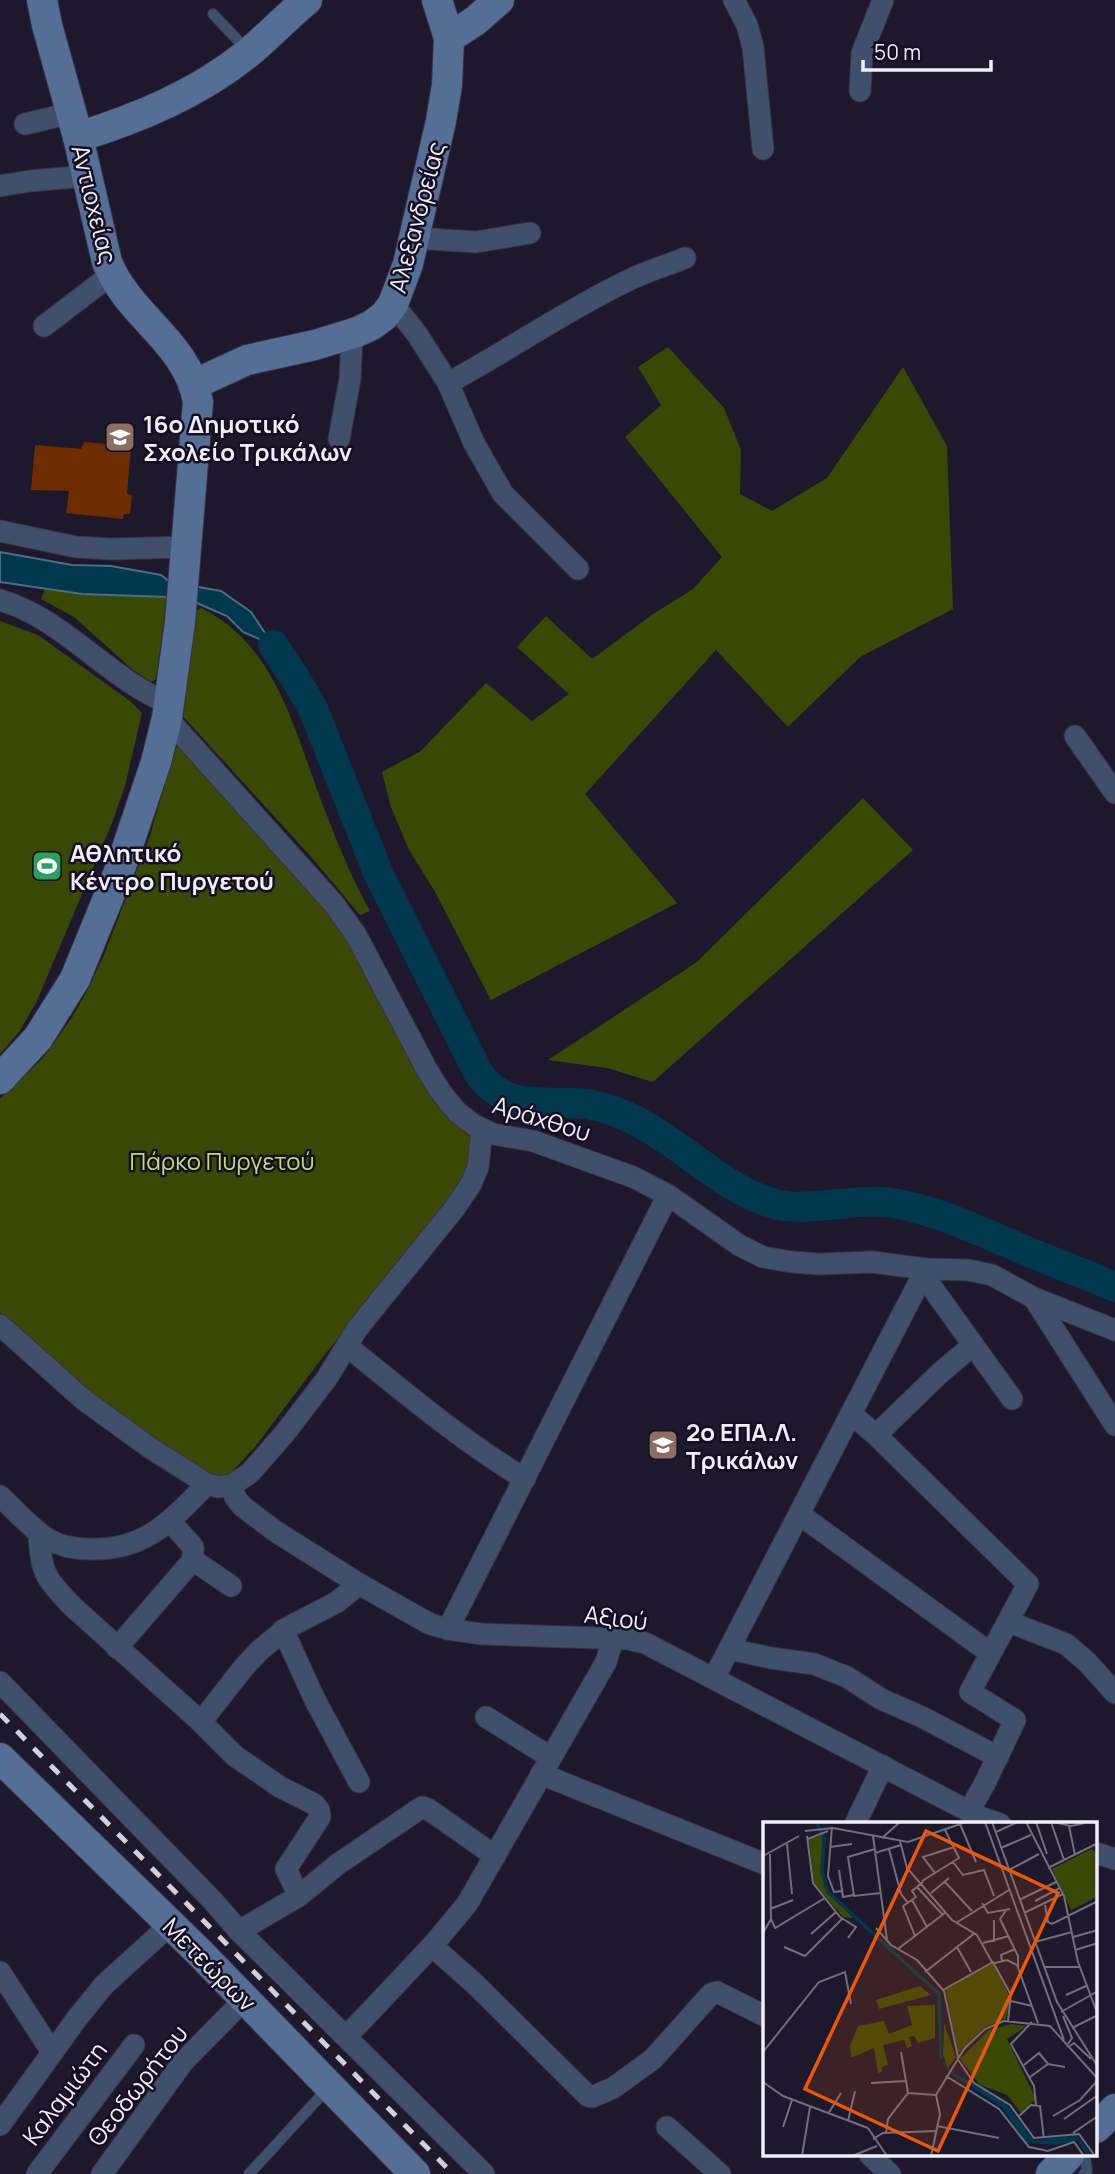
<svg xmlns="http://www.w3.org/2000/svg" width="1115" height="2174" font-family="Manrope,sans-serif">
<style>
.green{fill:#3a4806}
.water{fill:#02384d;stroke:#4a6f82;stroke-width:2}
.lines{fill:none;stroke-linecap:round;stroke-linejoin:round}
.river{stroke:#02384d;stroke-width:30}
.building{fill:#6e2c03}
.lane-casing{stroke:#373245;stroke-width:12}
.street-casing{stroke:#373245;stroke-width:23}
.secondary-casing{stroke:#373245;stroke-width:32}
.lane{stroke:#40506a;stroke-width:10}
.street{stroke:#40506a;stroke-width:21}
.secondary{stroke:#546e96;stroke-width:30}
.rail{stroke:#d2cfde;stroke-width:5;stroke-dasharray:12 12;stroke-linecap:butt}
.labels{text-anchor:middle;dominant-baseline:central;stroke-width:5;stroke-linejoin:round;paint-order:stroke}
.street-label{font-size:24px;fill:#f1eefc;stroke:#150e22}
.poi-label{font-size:24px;font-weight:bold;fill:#f1eefc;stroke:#150e22;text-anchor:start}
.park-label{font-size:24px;fill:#c0dd75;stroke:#150e22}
.inset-river{fill:none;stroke:#02384d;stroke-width:3.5}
.inset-road{fill:none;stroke:#726e7f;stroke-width:2}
.view{fill:#e8590c;fill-opacity:0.15;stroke:#e8590c;stroke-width:3.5}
.inset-edge{fill:none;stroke:#f1eefc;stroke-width:3.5}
</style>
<rect width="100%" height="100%" fill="#1e182c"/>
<!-- green -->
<g class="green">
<path d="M668,347l56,61 17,42 -1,44 32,17 55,-33 76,-111 44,79 6,163 -93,48 -72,70 -72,-77 -131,144 92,109 -186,97 -57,-110 -25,-40 -18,-43 -9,-35 39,-21 65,-68 46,38 37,-27 -52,-47 29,-31 46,43 61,-45 40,-25 29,-32 -97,-120 36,-32 -23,-38z"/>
<path d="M45,589l37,5 85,3 -11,82 -5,3 -19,-13 -58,-52 -33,-18z"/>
<path d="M201,608c75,36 94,124 121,195 14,36 29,74 48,108l-10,4 -47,-56 -133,-146 14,-101z"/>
<path d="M0,621l38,14 92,66 12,12 -17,73 -13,37 -76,180 -17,29 -19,22z"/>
<path d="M184,744l133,148 153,244 4,15 -21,51 -127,151 -71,94 -31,33 -11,1 -119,-82 -84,-74 -10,-13v-213l43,-41 30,-42 14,-25 17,-36 46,-119 25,-88z"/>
<path d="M863,798l50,52 -260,232 -46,-14 -59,-8 149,-98z"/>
</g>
<!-- water -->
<path class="water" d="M0,552l72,13 39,1 50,9 9,7 51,9 30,21 22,33 -30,-13 -16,-16 -30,-13 -30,-6 -85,-3 -82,-12z"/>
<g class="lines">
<!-- river -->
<path class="river" d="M273,645l22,33 18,31 66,166 100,199c31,43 78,21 122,33 66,18 108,76 170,96 35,11 82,-6 121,0 44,7 85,27 125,44 33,14 66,26 98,40"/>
</g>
<!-- building -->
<path class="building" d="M84,442l47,4 -4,48 5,1 -2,19h-6l-1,5 -57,-6 3,-22 -38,-1 4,-45 46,4z"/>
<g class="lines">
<!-- lane casing -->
<g class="lane-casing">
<g id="lane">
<path d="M213,14l34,36"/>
<path d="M249,2174l79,-86"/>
<path d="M1084,2174l3,-3 -2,-16"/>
</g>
</g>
<!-- street casing -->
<g class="street-casing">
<g id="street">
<path d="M734,0l13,25 6,22 10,102"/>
<path d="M860,91l2,-38 21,-53"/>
<path d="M25,124l46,-11"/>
<path d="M0,186l30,-5 56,-5"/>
<path d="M414,238l62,4 54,-9"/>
<path d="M393,304l24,30 31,49 26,60 29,51 75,75"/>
<path d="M44,326l68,-52"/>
<path d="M448,383c60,-32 115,-71 177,-101 19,-10 40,-16 60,-24"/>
<path d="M339,439l11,-60 2,-45"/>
<path d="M0,531l76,16 35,2 75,-2"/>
<path d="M0,600c63,18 107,78 168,103"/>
<path d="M167,718l166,185 23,32 70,133 14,23 17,21 17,13 19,9 40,7 100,36 35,18 71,50 24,12 29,5 27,2 53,-2 54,7 42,1 24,5 42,23 81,32"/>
<path d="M1075,736l40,57"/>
<path d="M923,1275l89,124"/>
<path d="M1034,1298l81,127"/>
<path d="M0,1325l84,75 65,47 58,37 11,3 14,-2 18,-12 35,-40 42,-55 30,-49 97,-120 17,-25 7,-17 4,-38"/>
<path d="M347,1346c58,47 114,94 178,133"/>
<path d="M851,1414l25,21 152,149 -58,108 45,28 -30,63 -16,28"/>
<path d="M876,1435l63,-61 34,-29"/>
<path d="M232,1485l3,12 7,9 33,25 84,53 71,40 18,5 33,5 147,5 17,4 337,175 18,6"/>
<path d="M0,1496c15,14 30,32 48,43 12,7 27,10 41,10 56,2 82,-28 118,-65"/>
<path d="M799,1514l191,139"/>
<path d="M39,1533c2,41 6,44 33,73l129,116 34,34 45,31 34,17 5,6 1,7 -34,52 13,27"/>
<path d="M193,1560l38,26"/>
<path d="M1009,1622l57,22 21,18 28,31"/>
<path d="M448,1629l220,-434"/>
<path d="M283,1630l32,70 44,82"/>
<path d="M117,1648l76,-88v-13l-23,-26"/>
<path d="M729,1649l42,9 43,6 33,13 34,22 41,18 76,40"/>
<path d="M714,1678l212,-409"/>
<path d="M0,1682l213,219 26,30 245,243"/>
<path d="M486,1717l64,40"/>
<path d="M201,1722l43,-55 16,-17 27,-22 50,-26 22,-18"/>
<path d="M541,1774l224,90"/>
<path d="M855,1824l28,-58"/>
<path d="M1096,1853l19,6"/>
<path d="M239,1931l60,-35 39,-32 84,-57 6,2 67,47"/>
<path d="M432,1946l42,37 114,113 4,1 21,-9 40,-29 58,-65 6,-2 48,24"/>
<path d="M0,1972l52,80"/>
<path d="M347,2036l85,-90 35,-42 139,-242 7,-23"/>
<path d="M0,2125l78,-108 26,-32 67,-61"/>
<path d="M667,2127l53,47"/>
<path d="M870,2155l20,19"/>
<path d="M37,2174l97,-129"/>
<path d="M102,2174l81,-112 62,-63"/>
</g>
</g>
<!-- secondary casing -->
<g class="secondary-casing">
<g id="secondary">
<path d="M449,38l26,-17 24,-21"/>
<path d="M78,137c61,-19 119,-43 169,-83 21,-17 39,-37 60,-54"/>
<path d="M195,384l52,-24 68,-15 42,-13 15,-7 12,-9 9,-12 15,-40 33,-143 6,-36 2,-47 -12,-38"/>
<path d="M0,1079l38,-41 37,-59 45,-110 36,-107 11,-44 13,-96 18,-220c-10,-60 -69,-85 -91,-140l-29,-125 -31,-112 -5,-25"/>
<path d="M0,1758l199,194 216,222"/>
<path d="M1096,2128l19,-19"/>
<path d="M1051,2174l18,-19"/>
</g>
</g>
<!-- lane -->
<use href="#lane" class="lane"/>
<!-- street -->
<use href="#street" class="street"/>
<!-- secondary -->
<use href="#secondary" class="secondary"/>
<!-- rail -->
<path class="rail" d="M0,1714l453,460"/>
</g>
<!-- icons -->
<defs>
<g id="school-square" transform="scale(1.575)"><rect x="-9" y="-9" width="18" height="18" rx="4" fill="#8d6e63" stroke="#150e22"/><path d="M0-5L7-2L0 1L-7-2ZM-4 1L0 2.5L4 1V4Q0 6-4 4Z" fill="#fff"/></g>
<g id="stadium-square" transform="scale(1.575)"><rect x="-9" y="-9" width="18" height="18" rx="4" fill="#2e9e5b" stroke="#150e22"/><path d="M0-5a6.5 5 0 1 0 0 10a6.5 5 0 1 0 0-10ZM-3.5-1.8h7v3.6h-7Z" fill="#fff"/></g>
</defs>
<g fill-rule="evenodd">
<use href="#school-square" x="120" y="437"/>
<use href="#stadium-square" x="47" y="866"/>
<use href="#school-square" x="663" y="1445"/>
</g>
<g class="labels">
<!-- street labels -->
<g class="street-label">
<text transform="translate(95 204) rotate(76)">Αντιοχείας</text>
<text transform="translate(416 217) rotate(-75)">Αλεξανδρείας</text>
<text transform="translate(542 1118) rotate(17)">Αράχθου</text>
<text transform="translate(616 1617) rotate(7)">Αξιού</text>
<text transform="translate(210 1964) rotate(45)">Μετεώρων</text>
<text transform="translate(137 2085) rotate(-52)">Θεοδωρήτου</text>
<text transform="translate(64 2093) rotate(-53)">Καλαμιώτη</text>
</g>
<!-- poi labels -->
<g class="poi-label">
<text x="143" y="423">16ο Δημοτικό<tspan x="143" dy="28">Σχολείο Τρικάλων</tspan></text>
<text x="70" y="852">Αθλητικό<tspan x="70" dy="28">Κέντρο Πυργετού</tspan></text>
<text x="686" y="1431">2ο ΕΠΑ.Λ.<tspan x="686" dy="28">Τρικάλων</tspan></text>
</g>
<!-- park labels -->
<g class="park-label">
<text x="222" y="1160">Πάρκο Πυργετού</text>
</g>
</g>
<!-- overview -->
<g transform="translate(763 1822)">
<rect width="334" height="334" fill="#1e182c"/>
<path d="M59,13l2,51 29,32 -10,-1 -29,-34 -5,-43zM328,27l6,4v44l-26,13 -19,-41zM230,141l18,37 -5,19 -21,8 -27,26 -13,-65zM157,164l11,9 -52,14 -3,-9zM172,183v33l-17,5 -4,-7 -5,1 3,9 -5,2 -3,-8 -21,5 5,20 -6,2v5l-4,1 -4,-25 -23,10 -1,-12 8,-20 26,-5 5,13 23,-9 -5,-19zM181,201l12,34 -8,11 -5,-13zM248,202l16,2 -20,13 29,60 -15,14 -14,-18 -27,-10 -20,-26 29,-29z" fill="#3a4806"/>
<path d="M178,237l10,12 53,30 30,40 42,-7 17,22h-6l-9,-16 -21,5 -31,-2 -24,-36 -51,-33z" fill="#02384d"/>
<path class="inset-river" d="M53,0l8,16 -2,34 6,20 111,102 2,65"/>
<path class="inset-road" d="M222,0l79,218M229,0l65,180 41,65M263,0l38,74 14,66 20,53M273,0l11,32M288,0l13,38M290,0l18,4 14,-3M197,2l16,38M306,4l6,29M69,5l-4,49 6,16 8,-1M42,9l28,-3 75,14 58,-20M233,10l22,-10M44,14l6,47 27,34 16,10 -8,11M110,14l14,104M119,16l18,-16M45,17l20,-8M137,19l7,27 45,52 25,15 15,27M24,22l5,50M67,25l22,-3M238,26l30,-13M112,27l-27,8 6,39 27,-3M126,27l12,45 7,9M112,31l26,-8M0,34l36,-20M190,40l10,13 21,-5 10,26M285,46l50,-25M76,48l4,27 11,-2M246,48l30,-16M172,51l-12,-16 31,-10M159,59l37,-23 -14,-28M181,59l28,30M154,65l26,28M168,71l18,-15M149,78l15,27M256,78l37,-18M272,79l25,-13M219,81l6,10 22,-4M282,83l3,17 4,2 46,-23M7,87l23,-9M244,87l-7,10 18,37v11M261,91l39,-19M8,97l4,9 50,-30M231,98v22M193,101l53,-33M113,106l15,17 26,15 27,31 14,66M0,111l8,-14 -1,-65M48,112l25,-22M152,114l-12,-30 13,-9 -4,-6 11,-9M310,115l25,-7M272,120l37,-10M220,121l26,-7M21,125l21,9 37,-37M194,125l14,25M135,127l48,-37M312,128l23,-7M239,139l-1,-6 14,-6M232,141l12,-3 10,5 21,58M281,145h36M162,150l50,-39M180,168l50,-28 18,33 -3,26M303,173l20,-9M248,179l21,5M298,190l37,-21M300,194l9,22 -4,6M269,200l-21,22 23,42 2,19M309,206l26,-13M307,224l4,-3 17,16M0,230l56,-70 26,-10 6,32M138,230l7,41M194,236l17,25 36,22 24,33 45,-4 16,22M261,243l15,-12 9,11M183,254l53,33 30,38 19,4 26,-9 10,14M267,255l18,-13 17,3M0,260l20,14 85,32M108,261l35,-2M173,273l28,-46 21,-20 19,-8 46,5 48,53M65,292l13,-21M256,294l12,-11 9,1 4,33M290,294l27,-16 18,-20M301,297l34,-24M85,299l7,-30M174,304l62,12M20,305l9,-27M105,306l19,28M123,311l2,-14 20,-26 28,2M310,311l25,-17M110,317l10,-6 53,-2M39,334l8,-49M89,334l25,-10M168,334l9,-42 -4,-19"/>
<path class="view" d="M163,9l132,62 -120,258 -133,-62z"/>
<rect width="334" height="334" class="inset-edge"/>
</g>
<!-- scale -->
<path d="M863 60v10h128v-10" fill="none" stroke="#f1eefc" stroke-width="3.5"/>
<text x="874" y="60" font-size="21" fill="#f1eefc" stroke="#150e22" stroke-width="5" paint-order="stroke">50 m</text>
</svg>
